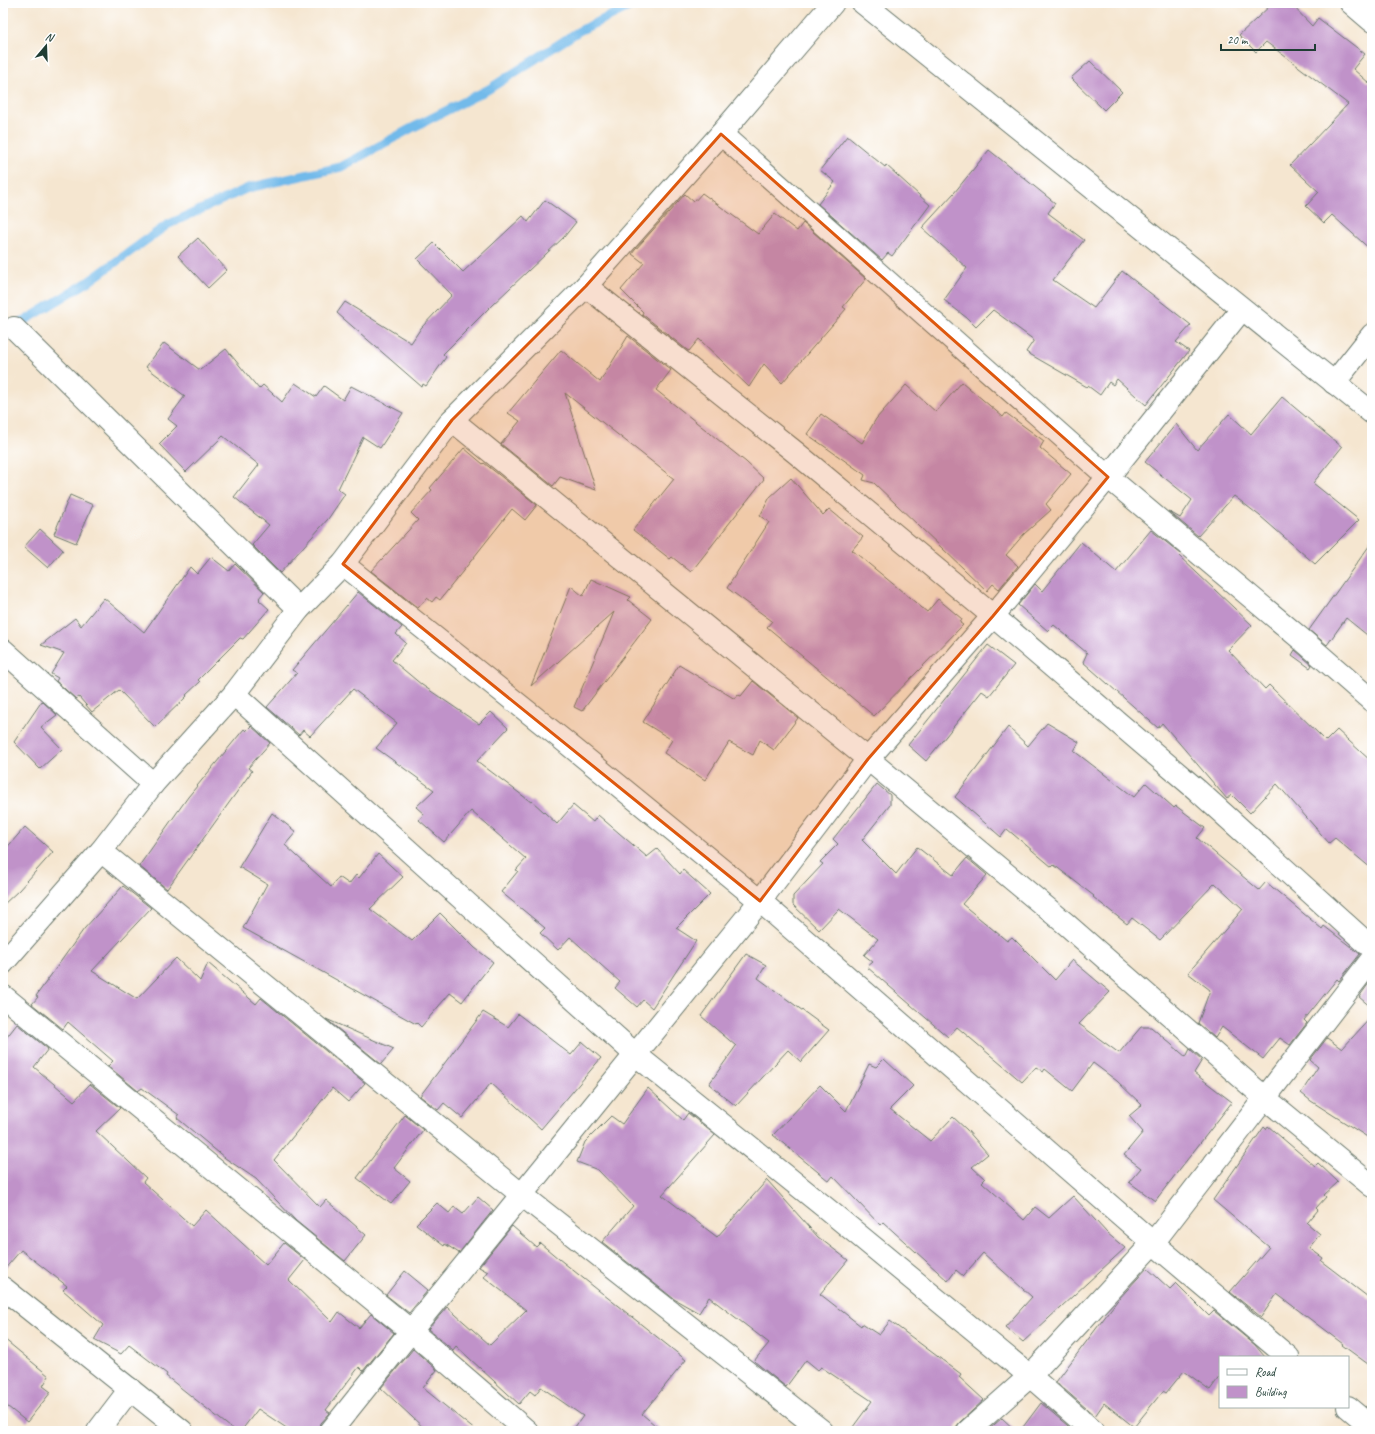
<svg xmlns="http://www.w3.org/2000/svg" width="1375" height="1434" font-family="Caveat,sans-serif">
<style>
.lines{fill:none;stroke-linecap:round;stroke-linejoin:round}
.stream{stroke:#72baea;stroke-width:9}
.building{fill:#c092c9}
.minor-casing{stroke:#6a786b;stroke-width:24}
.minor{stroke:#fff;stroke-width:22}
.marked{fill:#de580e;fill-opacity:0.2;stroke:#de580e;stroke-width:3;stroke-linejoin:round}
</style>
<rect width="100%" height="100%" fill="#fff"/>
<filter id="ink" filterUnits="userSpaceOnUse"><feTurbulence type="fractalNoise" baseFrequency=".025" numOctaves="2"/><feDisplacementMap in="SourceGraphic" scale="8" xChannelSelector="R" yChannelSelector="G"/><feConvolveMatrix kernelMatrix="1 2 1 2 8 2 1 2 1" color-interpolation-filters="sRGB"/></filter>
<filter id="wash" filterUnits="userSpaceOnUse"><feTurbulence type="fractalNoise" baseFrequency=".012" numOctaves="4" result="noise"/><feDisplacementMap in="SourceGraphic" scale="16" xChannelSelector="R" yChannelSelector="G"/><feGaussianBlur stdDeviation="0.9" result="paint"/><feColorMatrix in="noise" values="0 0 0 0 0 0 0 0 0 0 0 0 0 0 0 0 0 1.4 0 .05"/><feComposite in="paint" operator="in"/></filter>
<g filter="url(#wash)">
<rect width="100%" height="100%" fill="#f5e6d0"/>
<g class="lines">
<!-- stream -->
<path class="stream" d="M3,334l85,-52 79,-57 81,-37 93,-21 69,-38 79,-40 90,-58 58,-28"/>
</g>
<g id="blocks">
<!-- building -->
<g class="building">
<path d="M1273,3h17l22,23 6,-8 47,36 -12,15 16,14 3,-3v171l-40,-36 -8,8 -18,-17 13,-14 -29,-27 58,-61 -82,-62 -10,10 -17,-17z"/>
<path d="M1090,61l32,31 -18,18 -33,-32z"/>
<path d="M847,136l38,31 1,-2 44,40 -38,51 -4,-3 -6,7 -64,-56 17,-22 -15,-12z"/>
<path d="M989,150l66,53 -7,10 36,27 -31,40 41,28 28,-37 69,54 -15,17 13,9 -43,54 -29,-26 -4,6 -4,-3 -9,13 -12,-9 -1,1 -61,-35 8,-12 -41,-30 -17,17 -9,-9 -23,-18 23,-32 -45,-40 32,-35z"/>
<path d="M702,193l56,41 17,-20 22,17 6,-8 63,56 -23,28 3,2 -64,74 -18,-19 -15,23 -50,-48 -10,12 -2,-1 -45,-36 1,-2 -22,-22 23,-27 -12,-9 3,-4 50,-56 9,8z"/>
<path d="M545,200l31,22 -12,15 -72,68 -49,49 3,3 -20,29 -3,-2 -1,3 -85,-74 8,-11 66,41 10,-15 31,-33 -35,-36 17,-16 29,29 60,-56 5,6z"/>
<path d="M198,238l29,32 -19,18 -30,-32z"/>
<path d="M628,336l43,34 -15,20 90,72 18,17 -73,93 -19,-15 -2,2 -37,-29 41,-51 -109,-86 31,97 -36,-13 -7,9 -52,-42 19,-23 -12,-8 53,-63 39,32z"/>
<path d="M164,343l36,27 26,-21 33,40 4,-4 19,17 13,-19 21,14 8,-11 19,14 8,-14 52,27 -23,35 -17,-11 -25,52 7,5 -17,25 -48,54 -28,-28 17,-20 -35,-28 25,-32 -36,-29 -37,36 -27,-28 18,-18 -9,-7 17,-23 -39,-29z"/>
<path d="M962,382l41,35 3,-4 38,28 -4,7 31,26 -25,30 5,6 -27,24 -18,21 12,11 -19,23 -6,-5 -6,7 -113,-108 -11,-3 2,-5 -58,-41 14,-20 41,29 14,-24 30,-34 30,27z"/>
<path d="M1282,397l60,50 -29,36 46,37 -44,44 -55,-48 -26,-20 -36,40 -30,-25 12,7 12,-18 -47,-38 31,-38 21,26 32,-36 22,20z"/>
<path d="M464,448l19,16 1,-1 53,42 -12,15 -13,-11 -72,91 -4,-3 -4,5 -5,-4 -9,10 -47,-37 47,-51 -7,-7 21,-23 -2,-2z"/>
<path d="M791,478l32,37 6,-6 34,28 -11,13 75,62 11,-13 24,20 -2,4 3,2 -89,91 -107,-89 5,-6 -45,-33 42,-66 -9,-6 10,-19z"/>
<path d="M70,495l23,10 -17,38 -22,-9z"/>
<path d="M40,529l23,21 -15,18 -24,-21z"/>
<path d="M1151,530l30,24 -2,2 73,69 -24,25 37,39 4,-4 57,56 11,-11 35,32v107l-37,-31 -6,5 -52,-59 -27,29 -19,-19 -4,5 -65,-76 -4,5 -75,-66 4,-9 -33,-28 -6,6 -30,-26 17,-21 7,7 39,-49 35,30z"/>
<path d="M1372,542v97l-26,-21 -19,27 -18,-15z"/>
<path d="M211,557l18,14 6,-7 29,28 -5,6 1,1 -1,1 10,9 -26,30 -3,-1 -42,42 2,2 -14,13 1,1 -32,31 -36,-37 -27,22 -13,-15 -3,2 -20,-18 2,-3 -7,-4 13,-21 -23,-8 34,-27 6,8 23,-28 40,34 46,-65 7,7z"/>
<path d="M591,579l40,18 -3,3 24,19 -70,92 -8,-4 40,-95 -83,74 40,-100 12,10z"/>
<path d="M358,592l44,35 -6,7 10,9 -14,17 30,25 57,39 12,-12 17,16 -31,33 54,41 1,-1 25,23 16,-19 20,17 5,-7 49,42 10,-8 23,25 3,-4 27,24 -34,34 20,13 -44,67 -9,-8 -6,7 -22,-19 5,-6 -50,-45 -12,13 -18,-17 5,-5 -44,-36 17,-21 -2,-1 10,-11 -55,-48 -27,31 -25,-22 5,-6 -8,-7 18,-17 -58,-42 21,-25 -44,-34 -43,47 -7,-6 -4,5 -32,-28 30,-34 -5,-3z"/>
<path d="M988,645l26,20 -25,31 -7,-5 -56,70 -18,-16z"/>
<path d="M1295,650l17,15 -2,3 -18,-13z"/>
<path d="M679,665l56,34 3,-4 3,1 12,-15 45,37 -24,32 -14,-10 -7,15 -24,-13 -24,38 -41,-27 8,-13 -29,-18z"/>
<path d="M42,701l15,14 -16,12 21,22 -22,20 -26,-27z"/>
<path d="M1047,723l32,19 -5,9 60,46 12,-14 28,25 2,-2 29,22 -8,10 62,52 7,-8 56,47 2,-3 36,28 -21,27 -2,-2 -33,41 3,3 -17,22 -10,-7 -17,21 -41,-32 -7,11 -17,-15 12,-33 -22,-17 55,-64 -28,-26 -55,57 -28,-22 -5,6 -34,-27 1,-1 -40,-31 -2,2 -45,-38 -6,8 -46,-40 53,-70 20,19z"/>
<path d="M251,726l19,17 -22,25 4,3 -85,118 -28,-23 49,-69 56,-68 2,2z"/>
<path d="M877,784l13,11v10l-28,35 34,34 21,-27 36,28 14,-17 20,17 -25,29 45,37 5,-4 43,43 17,-20 38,32 -31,32 40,29 22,-26h10l35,30 4,-8 12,11 -8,13 38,29 -77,99 -26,-19 12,-14 -17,-13 19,-23 -14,-16 13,-11 -25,-24 -24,-18 -21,28 -27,-22 -2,3 -7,-5 -14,15 -65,-55 -9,10 -81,-70 6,-5 -9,-7 14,-16 -39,-30 -20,21 -26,-25v-9l30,-32 -3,-2 18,-18 -5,-5z"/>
<path d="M272,813l24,19 -11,13 46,42 8,-10 10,7 7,-9 3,3 19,-24 25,23 -33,32 42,32 28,-28 35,35 18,14 -31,40 -12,-9 -29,34 -4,-4 -1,1 -173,-96 24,-44 -28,-17z"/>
<path d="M25,827l28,25 -34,38 -16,15v-53z"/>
<path d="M123,886l28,22 -59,63 45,28 39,-41 24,23 8,-18 48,41 5,-6 104,85 -17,19 -16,-14 -58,72 46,47 6,-7 40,35 -21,26 -49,-40 -40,-42 -31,-21 -48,-40 2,-3 -37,-27 -4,3 -30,-25 5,-5 -45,-39 -5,7 -31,-25 6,-7 -2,-1 48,-67z"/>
<path d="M746,954l20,11 -8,13 71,52 -28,32 -13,-12 -52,56 -27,-22 27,-38 -35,-30z"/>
<path d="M1372,979v29l-13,-11z"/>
<path d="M483,1012l25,15 10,-13 53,41 11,-13 19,16 -60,71 -50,-46 -29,35 -18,-15 -6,7 -18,-14z"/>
<path d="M1372,1016v124l-61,-39 -10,-8 17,-26 -8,-7 17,-22 15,11z"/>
<path d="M326,1019l68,30 -13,15z"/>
<path d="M17,1024l31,25 -14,18 40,34 16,-17 30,24 -24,23 50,47 -3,4 49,44 14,-16 60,55 18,-22 21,17 -16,20 43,42 7,-10 20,16 12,-14 23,19 -31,38 -4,-4 -33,43 4,3 -9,10 -2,8h-28l-33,-22 -17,22h-6l-69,-55 1,-2 -38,-29 -8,9 -27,-14 9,-15 -40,-35 4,-4 -46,-36 -18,21v-229z"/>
<path d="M884,1059l29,27 -23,23 40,32 23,-24 14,13 21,24 -16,13 13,12 -3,3 42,38 11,-13 14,11 24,-22 34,37 18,15 -102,94 -18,-15 27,-30 -49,-44 -20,23 -7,-6 -8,11 -65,-59 -3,3 -47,-49 -4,5 -56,-46 47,-50 26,26 23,-47 7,3z"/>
<path d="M648,1088l35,32 5,-7 27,22 -53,60 55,42 50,-57 51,57 30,23 -28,34 41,32 1,-2 17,11 11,-14 71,53 -2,3 25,23 -24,22 -4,5v4h-106l22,-30 -51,-34 -3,3 -12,-10 -20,27 -32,-26 15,-18 -60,-46 -10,16 -25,-14 -72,-57 31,-36 -35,-36 -21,-8 8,-20 26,-26 11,8z"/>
<path d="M405,1115l18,15 -29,38 16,13 -19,23 -34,-26z"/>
<path d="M1268,1126l47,40 3,-3 20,19 -14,13 2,2 -10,11 2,2 -10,12 -1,1 13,11 -11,14 14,10 -2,3 51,39v67l-30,-22 1,-1 -66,-50 -16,23 -31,-25 39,-45 -56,-47 51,-73 2,2z"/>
<path d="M478,1197l15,13 -34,43 -14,-9 -1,2 -28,-22 21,-21 12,10 5,-6 9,7z"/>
<path d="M512,1226l24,21 4,-4 19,16 127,101 -44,54 20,17h-90l11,-15 -42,-29 -6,8 -5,-4 -11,13 -63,-58 -3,4 -25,-21 19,-22 43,38 36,-35 -42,-33 4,-5 -9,-5z"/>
<path d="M1147,1268l23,21 6,-6 33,33 5,-5 41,34 10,12h-45v19l-10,14 -26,-19 -18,22 -3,-2 -29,36 -30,-24 -9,13 -39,-34 61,-81z"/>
<path d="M405,1271l23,19 -19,23 -23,-18z"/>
<path d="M3,1338l46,38 -6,10 8,6 -24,30 -24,-19z"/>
<path d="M413,1349l24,21 -14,18 53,43h-49l-46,-43z"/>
<path d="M1041,1403l33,28h-54z"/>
<path d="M1002,1418l14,13h-29z"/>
</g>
</g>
</g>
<g filter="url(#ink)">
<use href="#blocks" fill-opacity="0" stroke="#6a786b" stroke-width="1"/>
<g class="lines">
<!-- minor casing -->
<g class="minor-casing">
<g id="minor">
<path d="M863,3l509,410"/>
<path d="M1351,3l21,18"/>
<path d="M721,134l387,343 199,167 65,57"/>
<path d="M586,286l209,166 198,164 204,174 175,158"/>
<path d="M14,328l285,281"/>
<path d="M1334,383l38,-48"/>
<path d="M452,420l416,339 198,165 199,174 107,88"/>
<path d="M343,564l220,176 197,161 393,342 135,114"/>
<path d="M3,650l150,134"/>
<path d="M234,694l402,361 191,154 203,167 63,55"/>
<path d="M101,851l421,344 300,236"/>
<path d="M3,963l98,-112 52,-67 81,-90 65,-85 44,-45 109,-144 134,-134 135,-152 112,-131"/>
<path d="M3,996l408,335 116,100"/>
<path d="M3,1288l179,143"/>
<path d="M1348,1407l24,20"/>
<path d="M98,1431l32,-42"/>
<path d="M331,1431l80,-100 349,-430 108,-142 125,-143 115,-139 134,-168"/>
<path d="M968,1431l62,-55 123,-133 219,-284"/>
</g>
</g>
<!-- minor -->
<use href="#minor" class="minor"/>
</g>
</g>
<!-- marked area -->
<path class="marked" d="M721,134l387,343 -115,139 -125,143 -108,142 -417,-337 109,-144 134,-134z"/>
<!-- margin -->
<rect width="1375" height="1434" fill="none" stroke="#fff" stroke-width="16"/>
<!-- legend -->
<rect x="1219" y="1356" width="130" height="52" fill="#ffffff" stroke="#a5b1ae"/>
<rect x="1227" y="1369" width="20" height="6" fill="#ffffff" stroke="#a5b1ae"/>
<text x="1255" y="1376" font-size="12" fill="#1f3d34">Road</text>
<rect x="1227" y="1386" width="20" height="12" fill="#c092c9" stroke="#a5b1ae"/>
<text x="1255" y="1396" font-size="12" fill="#1f3d34">Building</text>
<!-- north arrow -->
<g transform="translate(46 46) rotate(19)" stroke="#ffffff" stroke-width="3" paint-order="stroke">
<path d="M0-3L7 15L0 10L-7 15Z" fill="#1f3d34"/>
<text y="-6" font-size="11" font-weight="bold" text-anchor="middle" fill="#1f3d34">N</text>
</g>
<!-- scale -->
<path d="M1221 44v6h94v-6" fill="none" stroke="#1f3d34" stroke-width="2"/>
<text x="1227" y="44" font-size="12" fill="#1f3d34" stroke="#ffffff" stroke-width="3" paint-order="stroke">20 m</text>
</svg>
